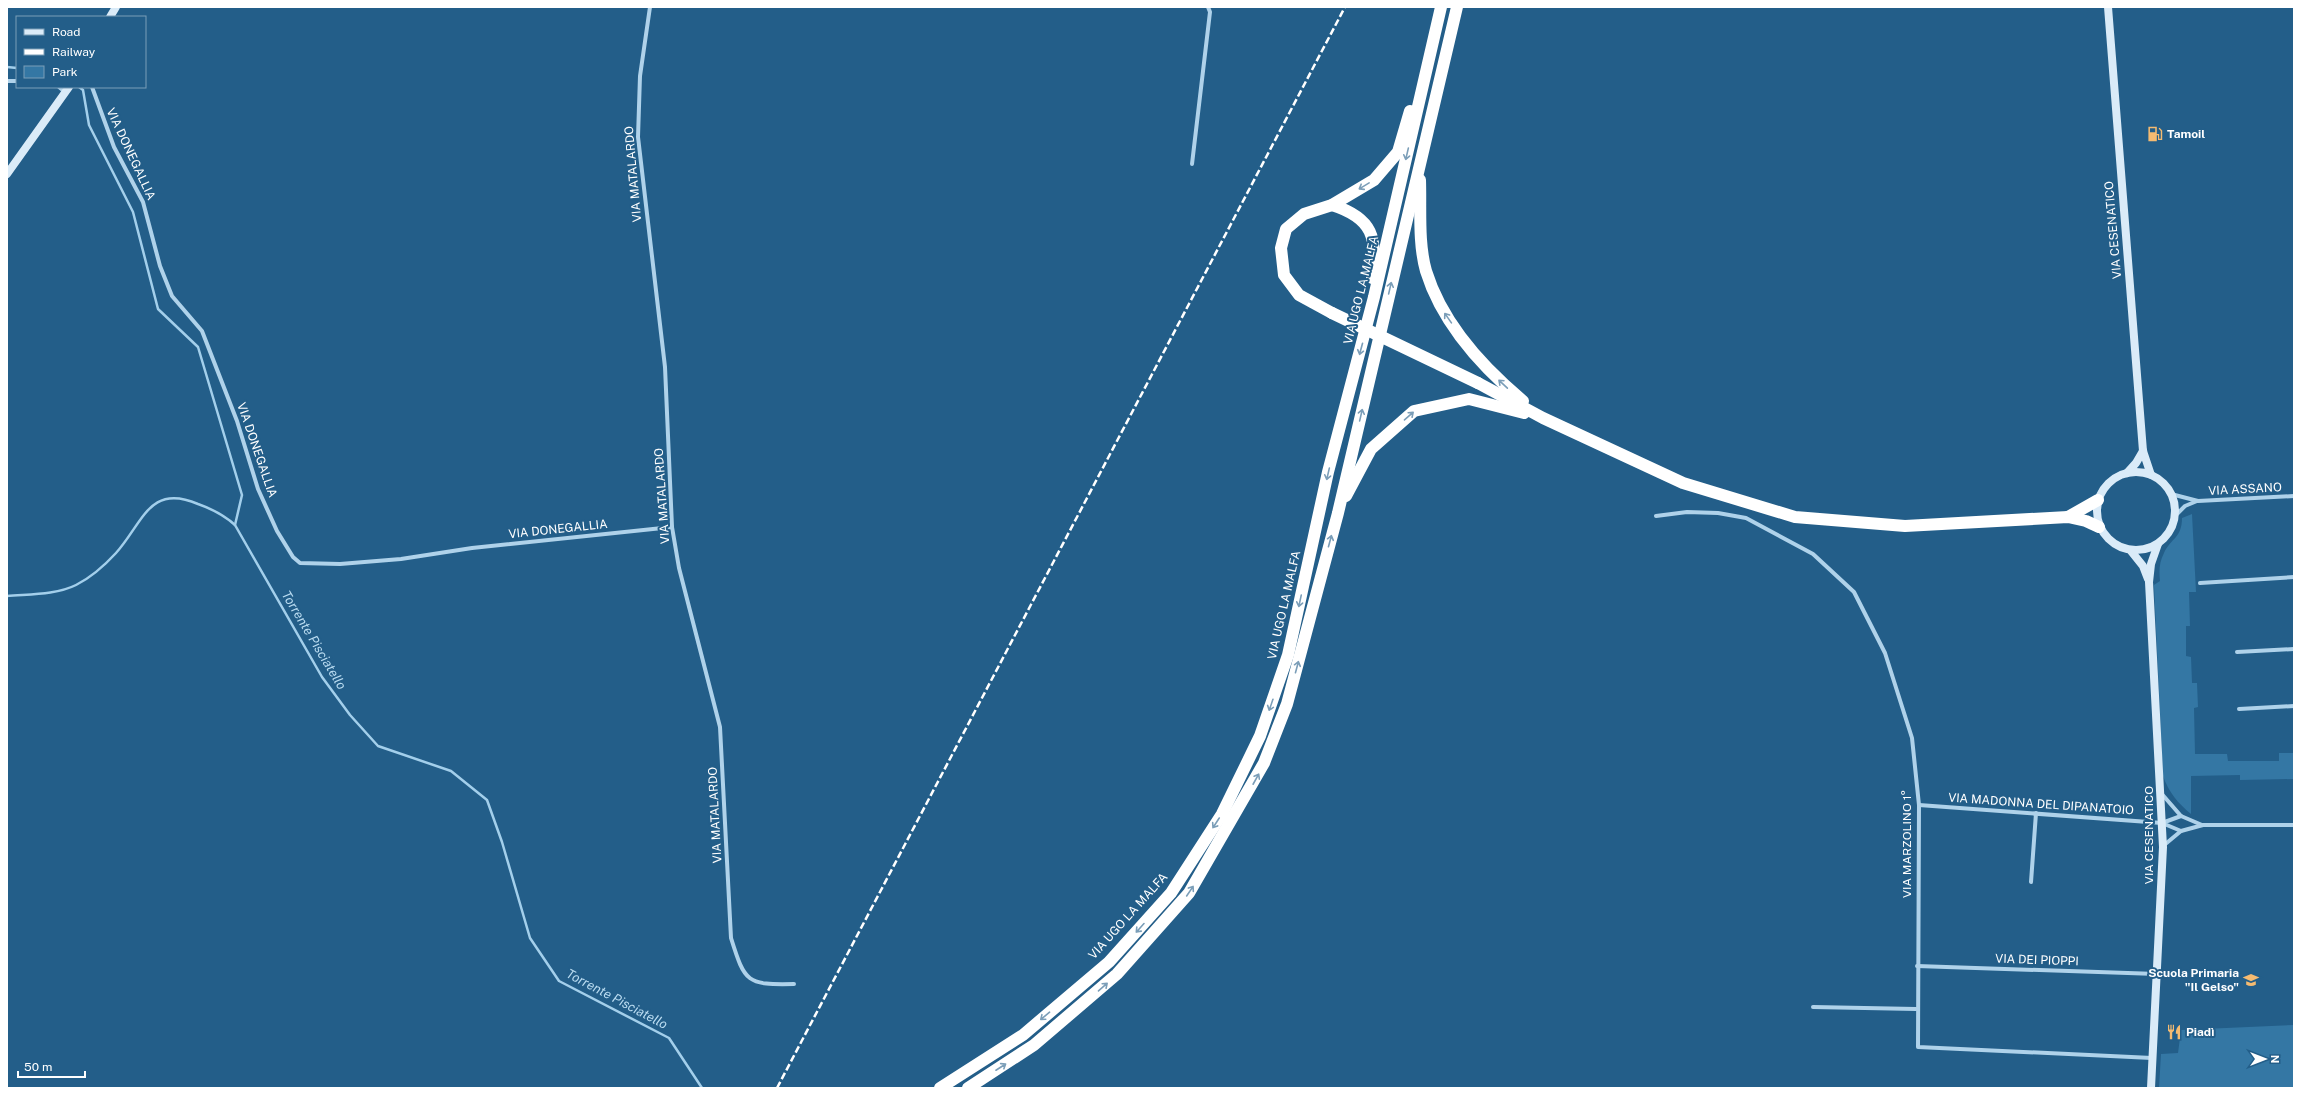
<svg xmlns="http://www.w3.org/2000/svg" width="2301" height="1095" font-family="'Public Sans',sans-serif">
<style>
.green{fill:#3477a4}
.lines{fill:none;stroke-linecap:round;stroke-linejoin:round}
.stream{stroke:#a3cfeb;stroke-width:2.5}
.street{stroke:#afd2ea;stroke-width:4}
.secondary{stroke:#daebf8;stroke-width:8}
.highway{stroke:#fff;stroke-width:12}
.rail{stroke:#fff;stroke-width:2.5;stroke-dasharray:7 3;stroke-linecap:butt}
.highway-bridge{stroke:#fff;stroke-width:12}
.oneway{stroke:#7b9eb8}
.labels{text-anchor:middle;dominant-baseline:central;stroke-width:4;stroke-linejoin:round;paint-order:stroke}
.poi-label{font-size:12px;font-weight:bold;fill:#fff;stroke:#235e89;text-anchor:start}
.street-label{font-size:12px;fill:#fff;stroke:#235e89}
.water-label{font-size:13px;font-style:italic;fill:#badcf1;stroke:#235e89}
</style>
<rect width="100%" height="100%" fill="#235e89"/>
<!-- green -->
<g class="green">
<path d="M2192,514l4,78h-7l1,34h-4v30l5,1 1,26h5l1,24 -4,1 1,46h32l1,7h51v-8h15v26l-54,1v-5l-49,1v38c-13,-11 -22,-21 -28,-38l-9,-191 6,-4c-1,-10 -1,-18 4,-28 7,-15 18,-15 18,-35z"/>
<path d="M2294,1025v63h-135l2,-34 17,-1 3,-23z"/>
</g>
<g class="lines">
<!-- stream -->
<g class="stream">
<path d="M7,67l10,1"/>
<path d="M79,87l4,3 6,35 44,87 25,97 40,38 44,148 -7,30"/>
<path d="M7,596c22,-2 49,-1 69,-11 14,-7 29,-20 40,-32 27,-30 33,-70 82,-49 14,5 26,11 37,21l87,152 28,38 28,31 73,25 36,29 15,42 28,96 29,43 110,57 33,50"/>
</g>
<!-- street -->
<g class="street">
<path d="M650,7l-10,69 -2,61 27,230 7,160 7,41 41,159 11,211c14,45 16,47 63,46"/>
<path d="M7,81h10"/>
<path d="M59,87l6,5"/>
<path d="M92,87l22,60 29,55 17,64 12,30 30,35 35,90 21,68 19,42 16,26 7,6 40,1 61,-5 71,-11 200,-21"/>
<path d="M1192,164l18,-152 -2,-5"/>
<path d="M2171,494l27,7 96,-5"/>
<path d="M1656,516l31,-4 31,1 28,5 67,36 41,38 31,61 27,85 7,67 -1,242 234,11"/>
<path d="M2175,516l10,-10 12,-5"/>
<path d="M2200,583l94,-6"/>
<path d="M2237,652l57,-3"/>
<path d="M2239,709l55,-3"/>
<path d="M2161,793l20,23 21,9"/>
<path d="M1919,805l243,18 19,8"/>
<path d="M2162,823l19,-7"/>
<path d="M2163,846l18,-15 22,-6h91"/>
<path d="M2031,882l5,-69"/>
<path d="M1917,966l240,8"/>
<path d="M1813,1007l103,2"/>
</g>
<!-- secondary -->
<g class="secondary">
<path d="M2108,7l35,444 8,24"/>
<path d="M110,17l6,-10"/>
<path d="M7,174l62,-87"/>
<circle cx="2136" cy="511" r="39"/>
<path d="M2127,473l9,-10 7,-12"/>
<path d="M2131,551l12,15 5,13"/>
<path d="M2151,1088l12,-241 -14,-265 2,-18 7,-20"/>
</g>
<!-- highway -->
<g class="highway">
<path d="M1420,180c1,29 -2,63 6,91 16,52 55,95 97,130"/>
<path d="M1332,205c41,13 46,33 40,73"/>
<path d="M1332,313l-33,-18 -15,-20 -3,-27 5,-19 18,-15 28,-9 42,-25 24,-28 12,-41"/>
<path d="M1478,383l65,35 140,65 112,34 110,9 163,-9 18,4 13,6"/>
<path d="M1346,496l25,-47 43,-38 55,-12 55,14"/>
<path d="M2068,517l30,-17"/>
<path d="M940,1088l83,-53 86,-73 62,-69 51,-79 38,-78 28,-81 40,-183 46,-175 67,-290"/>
<path d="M968,1088l66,-43 83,-71 72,-81 75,-130 23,-59 51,-191 119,-506"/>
</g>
<!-- rail -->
<path class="rail" d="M777,1088l568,-1081"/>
<!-- highway-bridge -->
<path class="highway-bridge" d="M1332,313l146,70"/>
</g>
<!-- one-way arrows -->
<defs><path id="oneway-shaft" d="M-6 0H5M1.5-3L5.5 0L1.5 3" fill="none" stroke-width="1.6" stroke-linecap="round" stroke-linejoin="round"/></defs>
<g class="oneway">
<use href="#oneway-shaft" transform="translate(1407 154) rotate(103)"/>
<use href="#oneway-shaft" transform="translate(1364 186) rotate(149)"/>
<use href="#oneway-shaft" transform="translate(1390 288) rotate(-77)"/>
<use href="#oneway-shaft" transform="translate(1448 318) rotate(-125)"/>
<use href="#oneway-shaft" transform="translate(1361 349) rotate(105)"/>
<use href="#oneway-shaft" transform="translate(1503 384) rotate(-137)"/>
<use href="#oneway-shaft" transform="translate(1361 415) rotate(-77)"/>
<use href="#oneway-shaft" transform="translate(1409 416) rotate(-41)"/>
<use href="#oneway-shaft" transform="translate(1328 474) rotate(103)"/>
<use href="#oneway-shaft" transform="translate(1330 541) rotate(-75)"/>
<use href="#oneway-shaft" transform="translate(1300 601) rotate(102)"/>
<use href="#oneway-shaft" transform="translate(1297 667) rotate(-75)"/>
<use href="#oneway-shaft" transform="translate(1271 705) rotate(109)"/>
<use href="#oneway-shaft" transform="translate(1256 779) rotate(-61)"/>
<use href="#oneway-shaft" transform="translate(1216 823) rotate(123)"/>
<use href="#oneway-shaft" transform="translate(1190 891) rotate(-56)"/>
<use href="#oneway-shaft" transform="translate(1140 928) rotate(132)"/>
<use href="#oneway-shaft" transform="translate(1103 987) rotate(-41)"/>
<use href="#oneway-shaft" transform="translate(1045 1016) rotate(140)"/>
<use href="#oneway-shaft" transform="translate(1001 1067) rotate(-33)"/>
</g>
<!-- icons -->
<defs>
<g id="fuel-bare" transform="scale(1.2)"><path d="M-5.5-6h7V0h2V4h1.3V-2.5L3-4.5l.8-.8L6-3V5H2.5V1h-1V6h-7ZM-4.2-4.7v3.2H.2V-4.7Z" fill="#f5bb71" stroke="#235e89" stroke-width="2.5" paint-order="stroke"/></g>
<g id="school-bare" transform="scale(1.2)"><path d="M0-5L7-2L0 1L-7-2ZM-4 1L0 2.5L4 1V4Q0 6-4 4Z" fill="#f5bb71" stroke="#235e89" stroke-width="2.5" paint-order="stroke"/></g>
<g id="restaurant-bare" transform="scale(1.2)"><path d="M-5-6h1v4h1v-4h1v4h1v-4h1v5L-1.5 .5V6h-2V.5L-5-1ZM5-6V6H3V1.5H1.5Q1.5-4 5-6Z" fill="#f5bb71" stroke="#235e89" stroke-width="2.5" paint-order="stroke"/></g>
</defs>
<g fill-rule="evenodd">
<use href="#fuel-bare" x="2155" y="134"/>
<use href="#school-bare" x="2251" y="980"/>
<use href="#restaurant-bare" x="2174" y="1032"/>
</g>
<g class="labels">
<!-- poi labels -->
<g class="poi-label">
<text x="2167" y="134">Tamoil</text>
<text x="2239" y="973" text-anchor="end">Scuola Primaria<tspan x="2239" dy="14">"Il Gelso"</tspan></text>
<text x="2186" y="1032">Piadì</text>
</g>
<!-- street labels -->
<g class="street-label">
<text transform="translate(131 154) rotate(65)">VIA DONEGALLIA</text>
<text transform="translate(633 174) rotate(-95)">VIA MATALARDO</text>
<text transform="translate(2113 230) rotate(-95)">VIA CESENATICO</text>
<text transform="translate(1361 290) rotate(-76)">VIA UGO LA MALFA</text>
<text transform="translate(257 450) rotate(71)">VIA DONEGALLIA</text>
<text transform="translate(2245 489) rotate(-3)">VIA ASSANO</text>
<text transform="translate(662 496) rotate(-94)">VIA MATALARDO</text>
<text transform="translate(558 529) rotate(-6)">VIA DONEGALLIA</text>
<text transform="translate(1284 605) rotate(-77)">VIA UGO LA MALFA</text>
<text transform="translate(2041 804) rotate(4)">VIA MADONNA DEL DIPANATOIO</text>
<text transform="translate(715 815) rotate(-93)">VIA MATALARDO</text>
<text transform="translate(2149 835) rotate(-90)">VIA CESENATICO</text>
<text transform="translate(1907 844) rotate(-90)">VIA MARZOLINO 1°</text>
<text transform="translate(1128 916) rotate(-48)">VIA UGO LA MALFA</text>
<text transform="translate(2037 960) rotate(2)">VIA DEI PIOPPI</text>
</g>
<!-- water labels -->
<g class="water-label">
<text transform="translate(314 640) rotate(59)">Torrente Pisciatello</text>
<text transform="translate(617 999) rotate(28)">Torrente Pisciatello</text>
</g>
</g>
<!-- border -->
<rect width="2301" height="1095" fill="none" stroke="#ffffff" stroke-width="16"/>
<!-- legend -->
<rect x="16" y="16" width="130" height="72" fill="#235e89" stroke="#7b9eb8"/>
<rect x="24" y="29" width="20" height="6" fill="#daebf8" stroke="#7b9eb8"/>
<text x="52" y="36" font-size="12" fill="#ffffff">Road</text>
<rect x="24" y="49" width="20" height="6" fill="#ffffff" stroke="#7b9eb8"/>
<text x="52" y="56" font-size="12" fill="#ffffff">Railway</text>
<rect x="24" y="66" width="20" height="12" fill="#3477a4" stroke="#7b9eb8"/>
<text x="52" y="76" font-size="12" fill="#ffffff">Park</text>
<!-- north arrow -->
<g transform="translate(2265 1059) rotate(90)" stroke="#235e89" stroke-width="3" paint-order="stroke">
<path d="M0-3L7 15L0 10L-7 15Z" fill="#ffffff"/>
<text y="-6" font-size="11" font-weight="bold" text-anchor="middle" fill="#ffffff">N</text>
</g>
<!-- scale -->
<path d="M18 1071v6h67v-6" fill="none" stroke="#ffffff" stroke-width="2"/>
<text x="24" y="1071" font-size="12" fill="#ffffff" stroke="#235e89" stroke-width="3" paint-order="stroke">50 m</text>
</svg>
